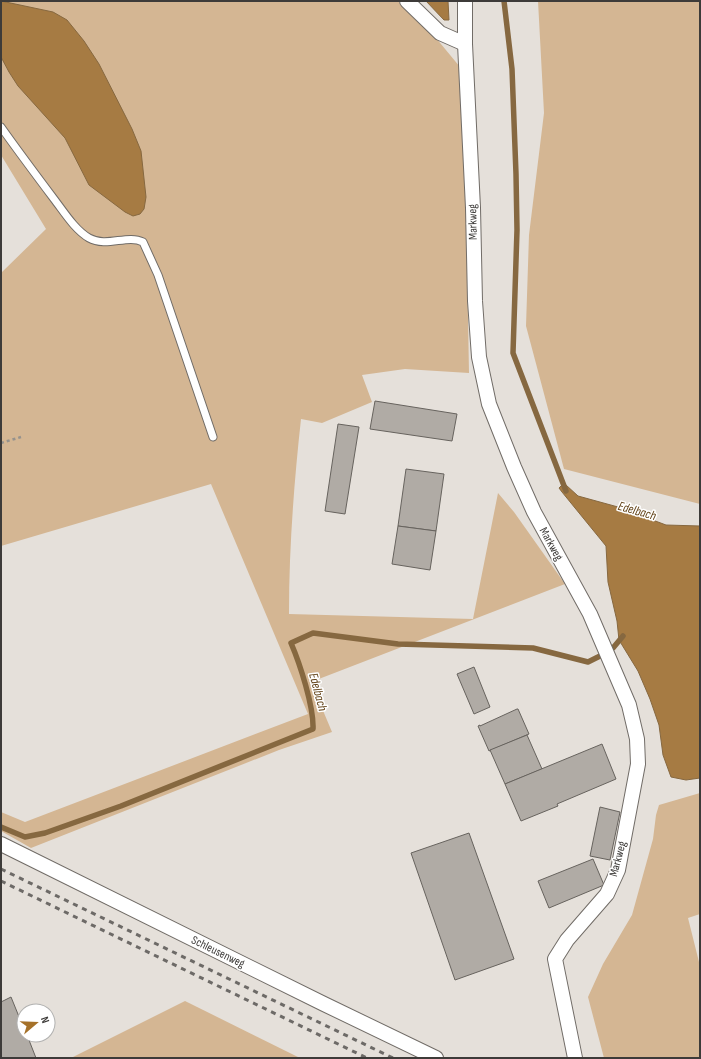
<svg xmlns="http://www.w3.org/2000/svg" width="701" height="1059" font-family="'Sofia Sans Condensed',sans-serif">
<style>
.green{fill:#d4b693}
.water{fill:#a67b43;stroke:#866840}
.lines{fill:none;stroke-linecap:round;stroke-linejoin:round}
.stream{stroke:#866840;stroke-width:5.5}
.building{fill:#b0aba5;stroke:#67635e}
.service-casing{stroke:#716c67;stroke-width:9}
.minor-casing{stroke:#716c67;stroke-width:16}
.path{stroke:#95928d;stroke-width:2.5;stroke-dasharray:3 3;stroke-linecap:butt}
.service{stroke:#fff;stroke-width:7}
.minor{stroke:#fff;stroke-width:14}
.rail{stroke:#6d6a67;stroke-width:3;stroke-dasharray:5 5;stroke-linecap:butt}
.labels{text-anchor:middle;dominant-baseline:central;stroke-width:3;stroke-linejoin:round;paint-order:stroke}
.street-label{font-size:12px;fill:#3d3b39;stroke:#fff}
.water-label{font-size:13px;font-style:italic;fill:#614116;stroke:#fff}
</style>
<rect width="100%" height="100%" fill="#e5e0da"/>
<!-- green -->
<g class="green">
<path d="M1,1h397l38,37 24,29 6,142 3,164 -64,-4 -43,6 10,27 -50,21 -21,-4c-7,64 -12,129 -12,195l184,5 25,-126 16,19 51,72 -254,98 21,50 -53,18 -248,98 -30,-17v-19l24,10 283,-108 -97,-230 -210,62v-273l45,-44 -45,-74z"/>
<path d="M538,1h162v503l-136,-35 -38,-143 3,-91 15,-122z"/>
<path d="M700,793v121l-12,4 12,48v92h-96l-16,-61 15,-33 29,-49 21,-76 3,-24 3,-10z"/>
<path d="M185,1001l115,57h-229z"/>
</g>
<!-- water -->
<g class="water">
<path d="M1,1l52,11 14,8 17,21 15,23 33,65 9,22 5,46 -2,12 -4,5 -7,2 -8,-4 -36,-27 -24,-47 -47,-52 -9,-14 -8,-15z"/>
<path d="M426,1h22l1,19h-5z"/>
<path d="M562,485h4l12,11 40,11 48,18 34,1v252l-14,2 -15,-3 -8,-22 -4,-30 -9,-26 -12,-28 -19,-31 -2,-19 -9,-39 -2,-36 -44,-54 -3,-4z"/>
</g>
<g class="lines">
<!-- stream -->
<g class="stream">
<path d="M504,1l8,68 4,105 1,56 -4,123 53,138"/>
<path d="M613,648l10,-12"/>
<path d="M1,827l24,10 20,-4 76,-27 192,-77c1,-22 -13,-65 -22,-86l22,-10 85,11 135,4 55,14 12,-6"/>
</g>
</g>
<!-- building -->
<g class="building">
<path d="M375,401l82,13 -5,27 -82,-12z"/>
<path d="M338,424l21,3 -14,87 -20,-3z"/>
<path d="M406,469l38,5 -8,57 -38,-5z"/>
<path d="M398,526l38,5 -6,39 -38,-6z"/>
<path d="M474,667l16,40 -16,7 -17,-40z"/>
<path d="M517,709h1l11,25 -40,17 -11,-25 2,-1v1z"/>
<path d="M527,735l15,34 -37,15 -15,-34z"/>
<path d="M602,744l14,35 -59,25 1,2 -37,15 -16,-37z"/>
<path d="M600,807l20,5 -10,48 -20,-4z"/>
<path d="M469,833l45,126 -59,21 -44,-127z"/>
<path d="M593,859l11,26 -55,23 -11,-27z"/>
<path d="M11,997l13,32v6h3l9,23h-35v-56z"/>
</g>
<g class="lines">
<!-- service casing -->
<g class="service-casing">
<path id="service" d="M1,127c17,24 35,48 53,72 10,13 21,31 35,39 18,10 38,-4 54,4l15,33 55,162"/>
</g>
<!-- minor casing -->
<g class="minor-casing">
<g id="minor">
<path d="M407,1l33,32 25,11"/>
<path d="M465,1v43l8,164 2,93 4,56 10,47 25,63 20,45 56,102 39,91 8,34 1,25 -20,106 -11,24 -40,46 -12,19 20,99"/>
<path d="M1,844l323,160 112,54"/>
</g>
</g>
<!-- path -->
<path class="path" d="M1,443l20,-6"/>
<!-- service -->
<use href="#service" class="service"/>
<!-- minor -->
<use href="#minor" class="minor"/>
<!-- rail -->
<g class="rail">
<path d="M1,869l392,189"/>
<path d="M1,881l366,177"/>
</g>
</g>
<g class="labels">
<!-- street labels -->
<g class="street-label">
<text transform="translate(473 222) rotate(-91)">Markweg</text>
<text transform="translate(551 544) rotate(61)">Markweg</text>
<text transform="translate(618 859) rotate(-75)">Markweg</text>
<text transform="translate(218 952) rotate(26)">Schleusenweg</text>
</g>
<!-- water labels -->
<g class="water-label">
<text transform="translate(637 511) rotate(16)">Edelbach</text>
<text transform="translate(318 692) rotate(75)">Edelbach</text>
</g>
</g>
<!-- border -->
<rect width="701" height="1059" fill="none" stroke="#3d3b39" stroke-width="4"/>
<!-- north arrow -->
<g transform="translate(36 1023) rotate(71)"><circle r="19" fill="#ffffff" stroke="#b1b1b0"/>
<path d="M0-3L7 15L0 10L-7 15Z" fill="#a57129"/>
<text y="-6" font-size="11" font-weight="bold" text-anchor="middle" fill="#3d3b39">N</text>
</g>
</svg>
